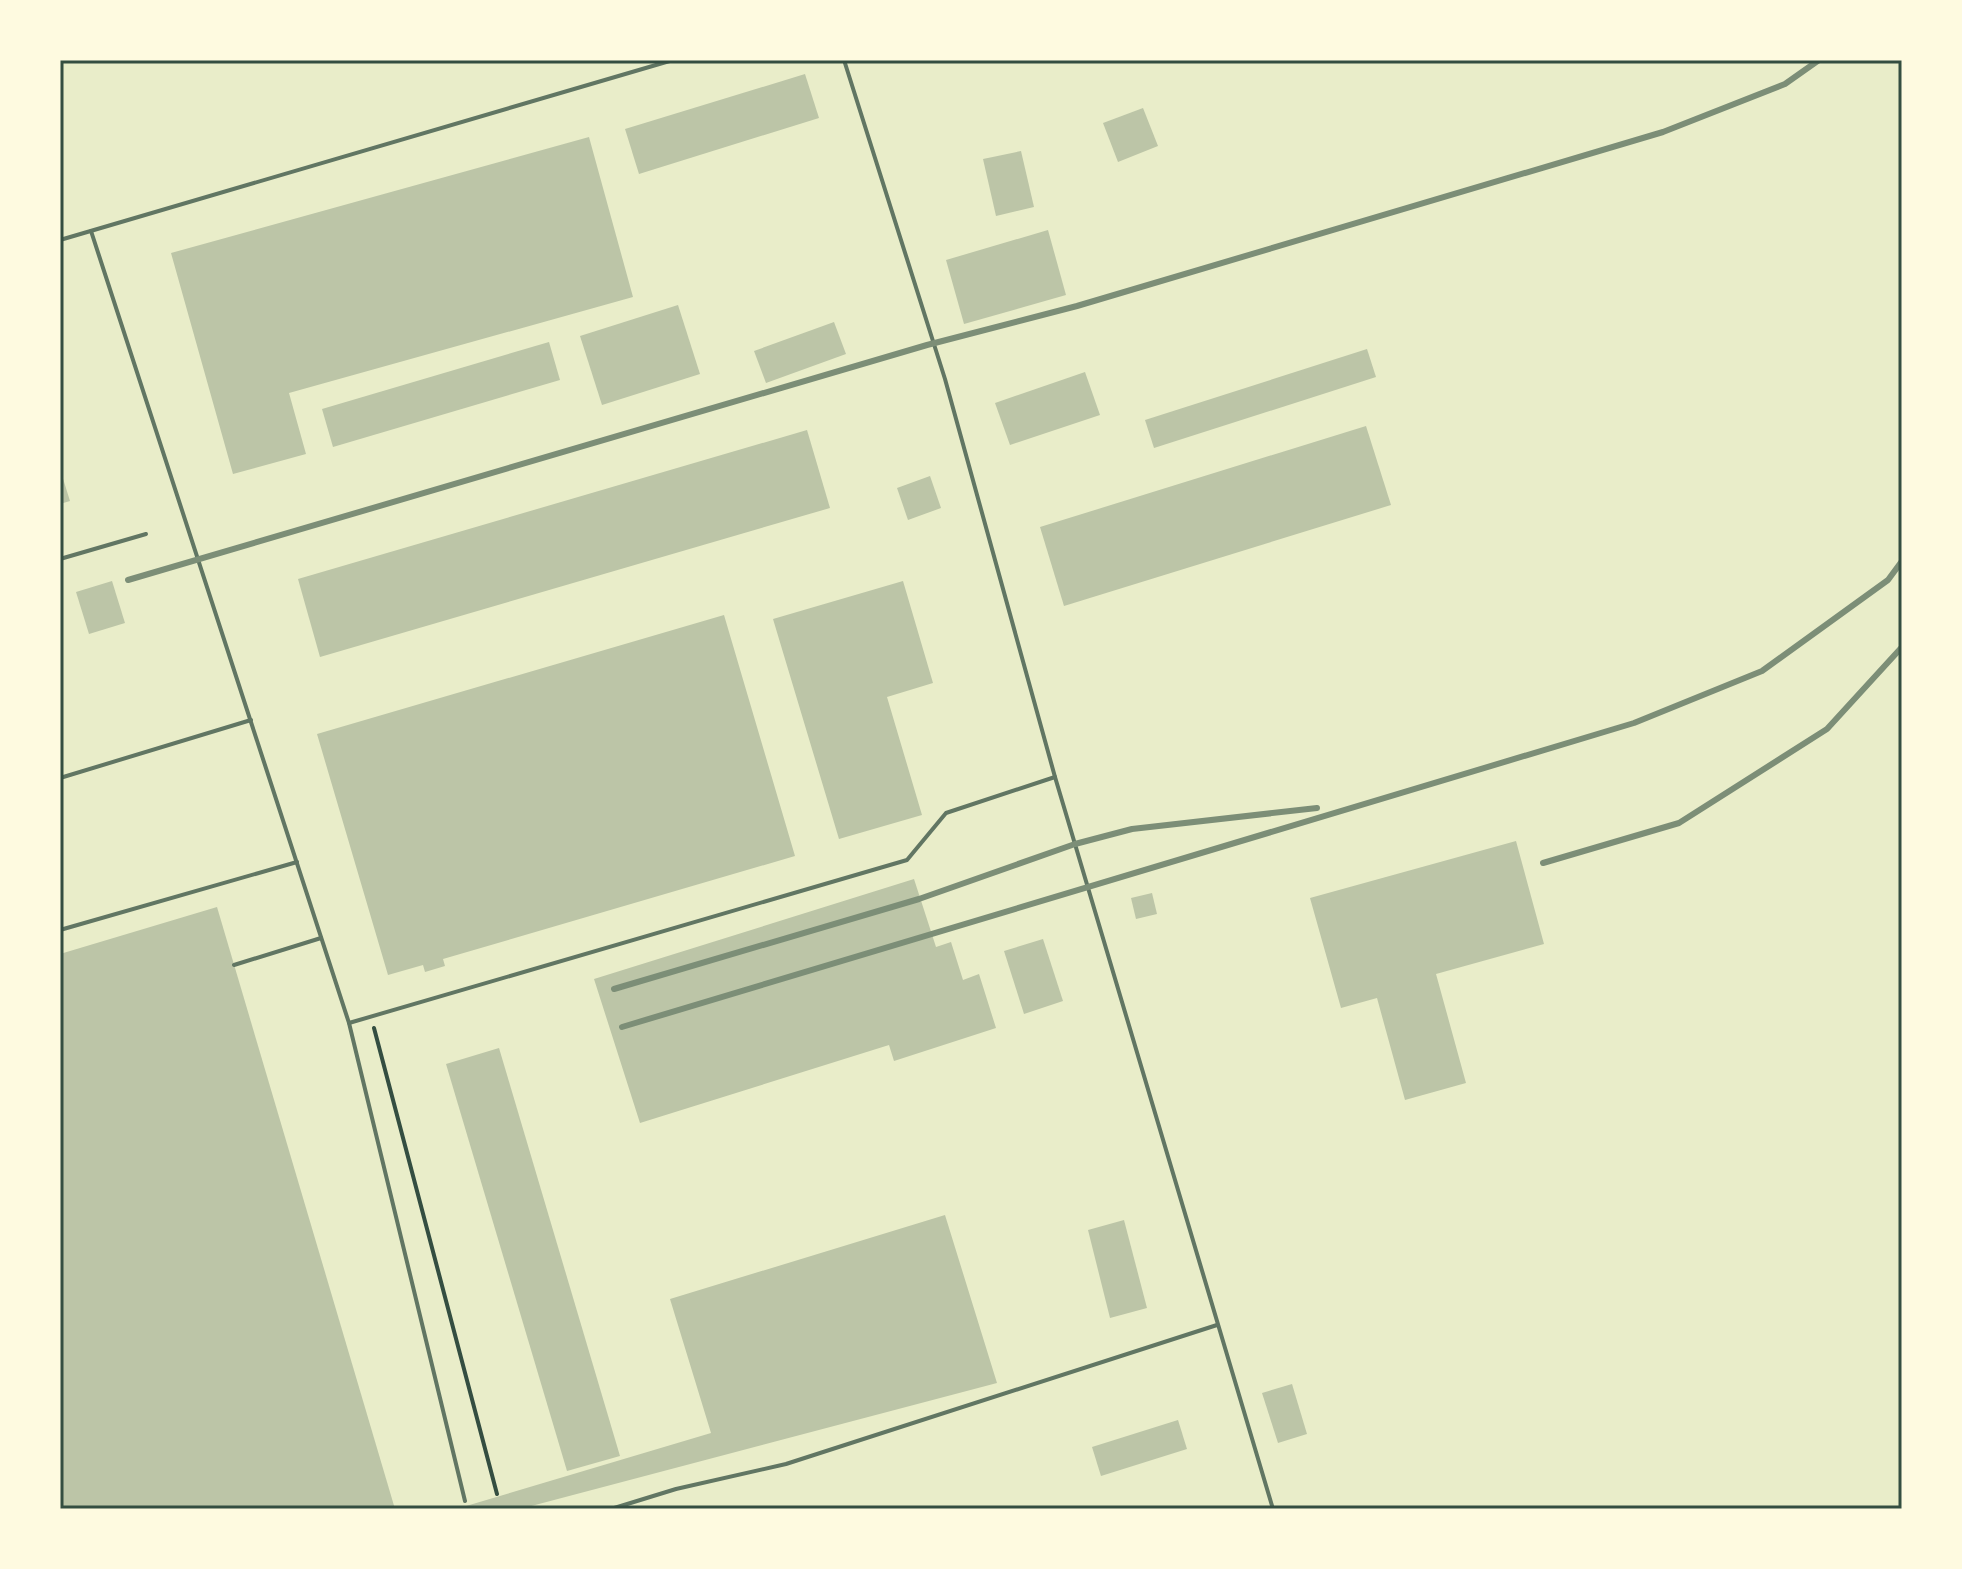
<svg xmlns="http://www.w3.org/2000/svg" width="1962" height="1569" font-family="Barlow,sans-serif">
<style>
.building{fill:#bcc5a7}
.lines{fill:none;stroke-linecap:round;stroke-linejoin:round}
.path{stroke:#344e41;stroke-width:4}
.service{stroke:#617663;stroke-width:4}
.rail{stroke:#7c8e77;stroke-width:6}
.neatline{fill:none;stroke:#344e41;stroke-width:3}
</style>
<rect width="100%" height="100%" fill="#e9edc9"/>
<!-- building -->
<g class="building">
<path d="M805,74l14,44 -180,56 -14,-45z"/>
<path d="M1143,108l15,38 -40,16 -15,-39z"/>
<path d="M589,137l44,160 -344,96 17,61 -73,20 -62,-221z"/>
<path d="M1021,151l13,56 -38,9 -13,-57z"/>
<path d="M1048,230l18,65 -102,29 -18,-64z"/>
<path d="M678,305l22,69 -98,31 -22,-69z"/>
<path d="M834,322l12,32 -80,29 -12,-32z"/>
<path d="M549,342l11,38 -227,67 -11,-38z"/>
<path d="M1367,349l9,28 -222,71 -9,-28z"/>
<path d="M1085,372l15,43 -90,30 -15,-42z"/>
<path d="M1366,426l25,79 -327,101 -24,-79z"/>
<path d="M807,430l23,78 -510,149 -22,-78z"/>
<path d="M60,469l10,32 -10,3z"/>
<path d="M930,476l11,32 -33,12 -11,-32z"/>
<path d="M112,581l13,42 -36,11 -13,-42z"/>
<path d="M903,581l30,102 -46,14 35,118 -83,24 -66,-220z"/>
<path d="M724,615l71,241 -352,103 2,7 -20,6 -2,-7 -35,10 -71,-241z"/>
<path d="M1516,841l28,103 -108,30 30,109 -61,17 -28,-102 -36,10 -31,-110z"/>
<path d="M914,879l22,68 15,-5 12,38 16,-6 17,54 -102,33 -5,-16 -249,78 -46,-144z"/>
<path d="M1152,893l5,21 -21,5 -5,-21z"/>
<path d="M217,907l178,602h-335v-555z"/>
<path d="M1043,939l20,62 -39,13 -20,-63z"/>
<path d="M499,1048l121,408 -53,15 -121,-407z"/>
<path d="M945,1215l52,168 -477,126h-64l255,-76 -41,-134z"/>
<path d="M1124,1220l23,88 -37,10 -22,-88z"/>
<path d="M1292,1384l15,50 -29,9 -16,-50z"/>
<path d="M1178,1420l9,29 -86,27 -9,-29z"/>
</g>
<g class="lines">
<!-- path -->
<path class="path" d="M374,1028l123,466"/>
<!-- service -->
<g class="service">
<path d="M844,60l101,319 110,398 218,732"/>
<path d="M91,231l258,792 116,478"/>
<path d="M60,240l613,-180"/>
<path d="M60,559l86,-25"/>
<path d="M60,778l191,-58"/>
<path d="M60,930l237,-68"/>
<path d="M234,965l87,-27"/>
<path d="M349,1023l558,-163 39,-47 109,-36"/>
<path d="M611,1509l65,-20 110,-25 431,-139"/>
</g>
<!-- rail -->
<g class="rail">
<path d="M128,580l799,-235 150,-39 586,-174 122,-48 34,-24"/>
<path d="M1543,863l136,-40 148,-94 75,-82"/>
<path d="M614,989l305,-90 156,-55 57,-15 185,-21"/>
<path d="M622,1027l1012,-304 128,-52 126,-91 14,-19"/>
</g>
</g>
<!-- border -->
<rect width="1962" height="1569" fill="none" stroke="#fefae0" stroke-width="124"/>
<rect x="62" y="62" width="1838" height="1445" class="neatline"/>
</svg>
